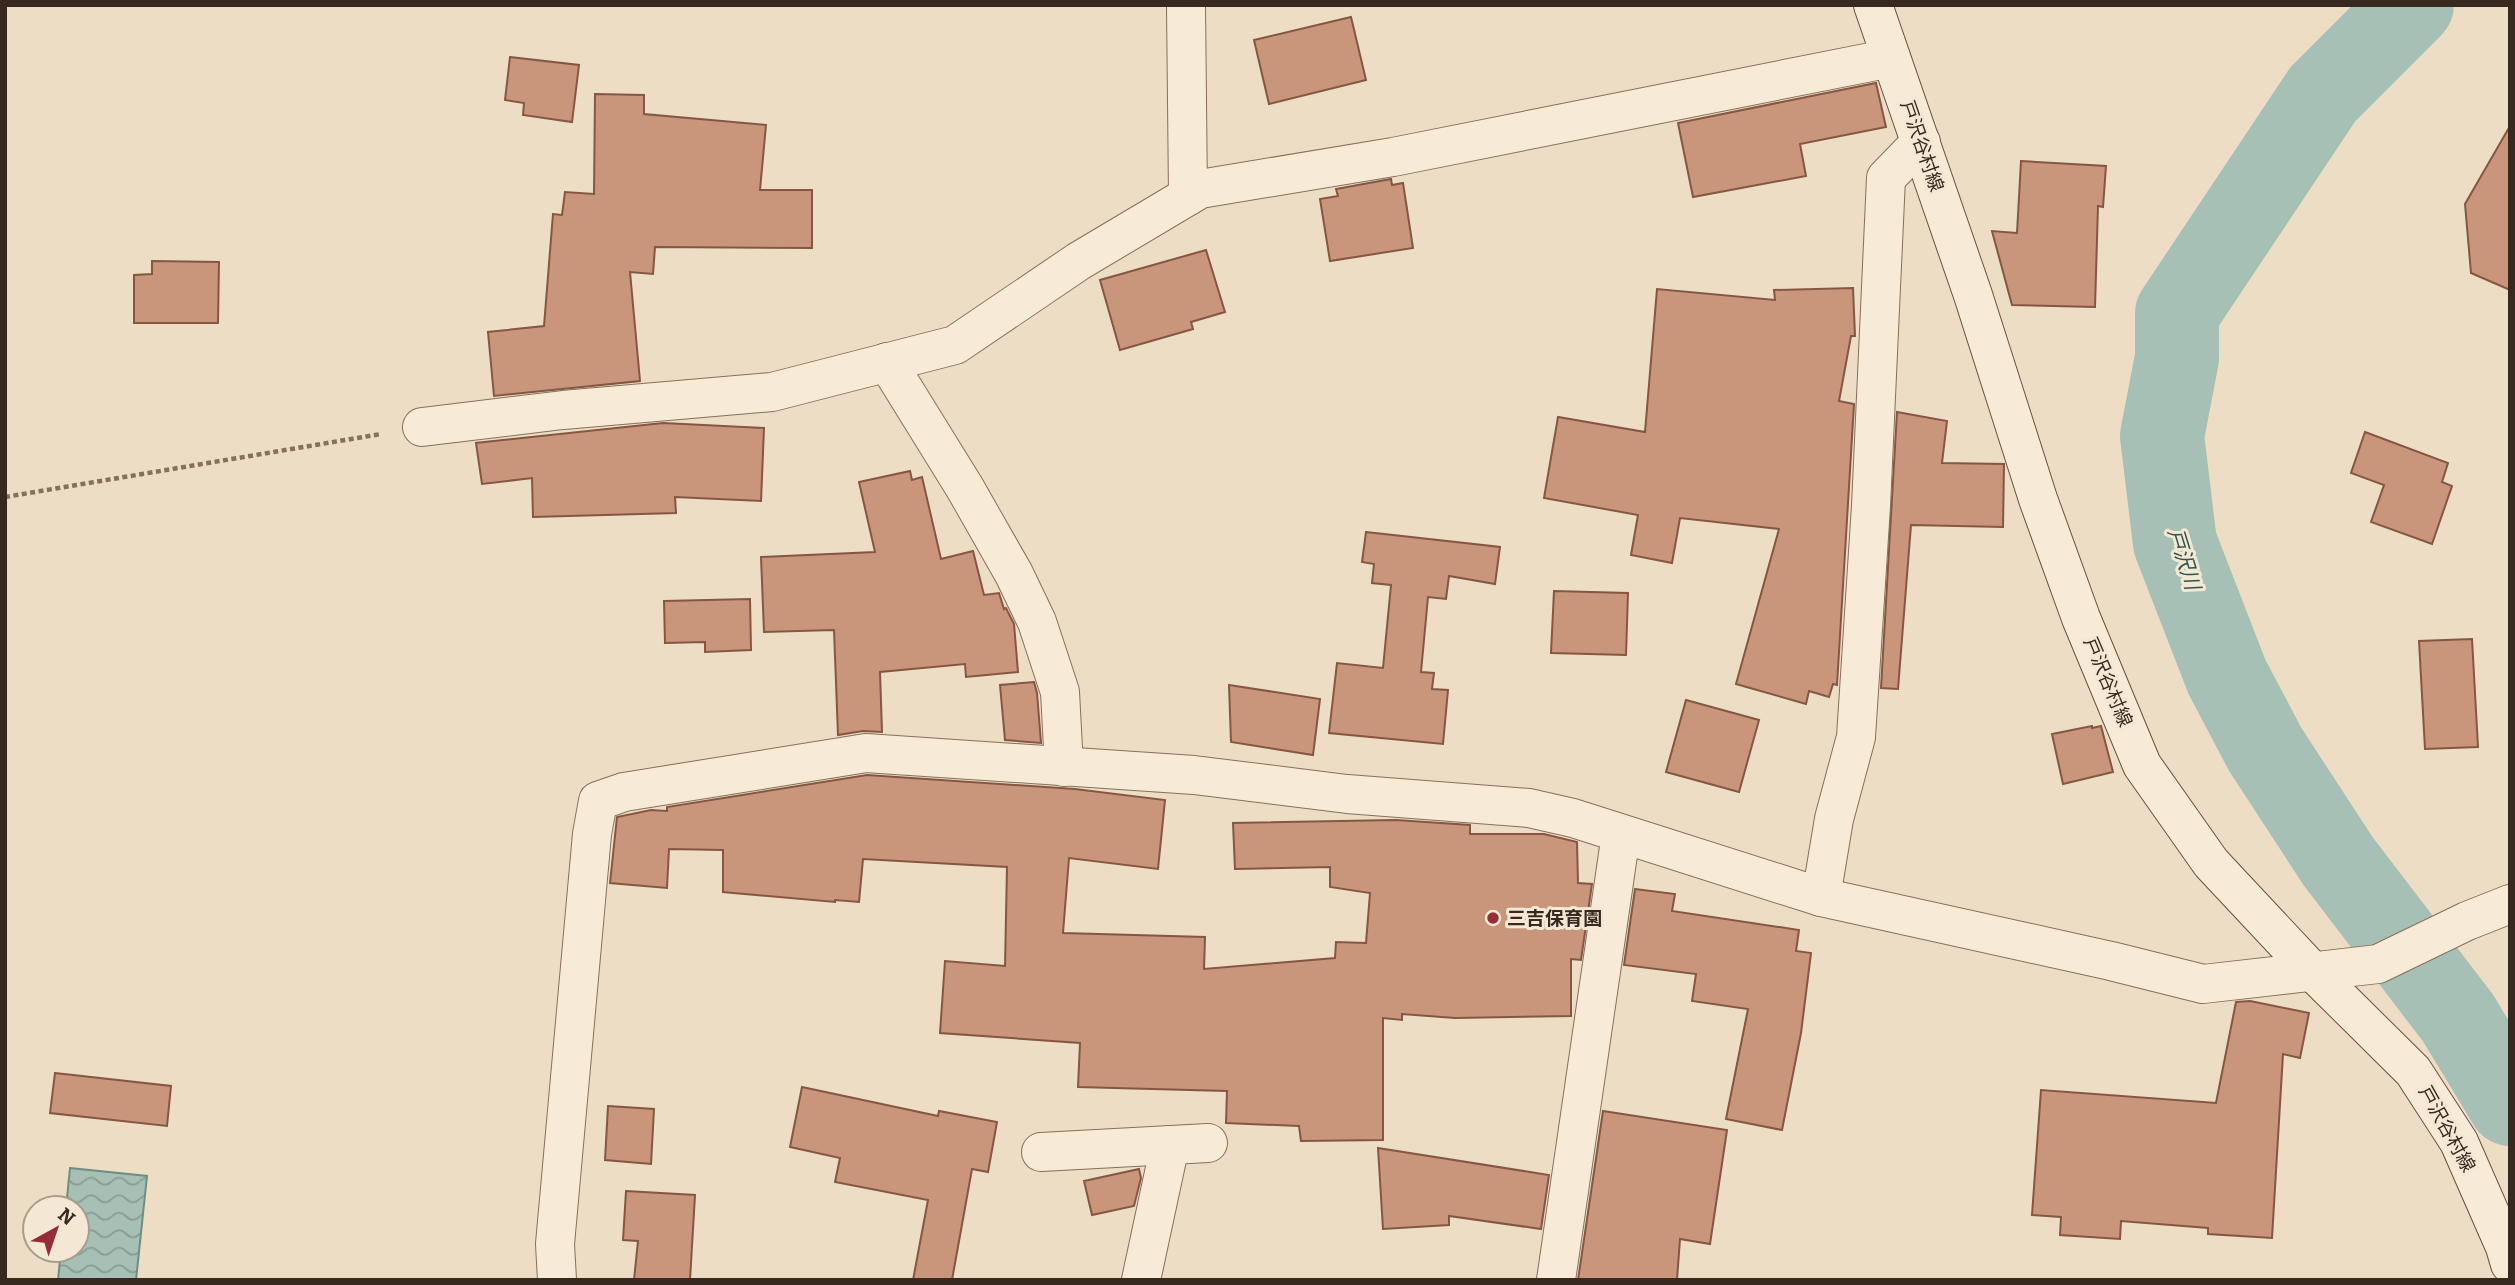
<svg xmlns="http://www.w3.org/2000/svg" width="2515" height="1285" font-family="Bitter,'Noto Sans JP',serif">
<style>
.water{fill:url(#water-waves);stroke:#6d8e83;stroke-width:2}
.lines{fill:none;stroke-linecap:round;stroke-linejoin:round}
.river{stroke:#a6c0b6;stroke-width:84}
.building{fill:#c9967c;stroke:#855742;stroke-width:2}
.minor-casing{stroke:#876f5b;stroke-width:40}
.secondary-casing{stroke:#68503f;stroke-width:40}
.path{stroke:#876f5b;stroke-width:4.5;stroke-dasharray:5 3.5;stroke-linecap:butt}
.minor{stroke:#f7ebd7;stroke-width:38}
.secondary{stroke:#f7ebd7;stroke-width:38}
.poi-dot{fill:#932e37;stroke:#f4e8d4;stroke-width:2.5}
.labels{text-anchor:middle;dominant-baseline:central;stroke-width:6;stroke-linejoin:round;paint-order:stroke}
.street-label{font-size:19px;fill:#37291f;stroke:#f4e8d4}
.poi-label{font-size:19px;font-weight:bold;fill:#37291f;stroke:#f4e8d4;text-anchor:start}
.water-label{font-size:21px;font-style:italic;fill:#2f5651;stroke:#f4e8d4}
</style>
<defs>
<pattern id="water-waves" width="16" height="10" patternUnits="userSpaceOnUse" patternTransform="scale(1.75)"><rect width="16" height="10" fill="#a6c0b6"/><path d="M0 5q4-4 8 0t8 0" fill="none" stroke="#889c93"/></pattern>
</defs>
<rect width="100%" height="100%" fill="#ecddc4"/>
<!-- water -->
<path class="water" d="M70,1168l77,8 -11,104h-78l3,-30h16v-42h-11z"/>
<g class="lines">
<!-- river -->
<path class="river" d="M2412,5l-89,89 -146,219v45l-15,78 13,107 52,134 38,72 73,112 120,157 52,86"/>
</g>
<!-- building -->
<g class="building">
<path d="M1351,17l15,63 -97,24 -15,-64z"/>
<path d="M510,57l69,8 -7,57 -49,-7 1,-12 -19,-3z"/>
<path d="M1876,83l10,44 -86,17 6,32 -113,21 -15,-74z"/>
<path d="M595,94l49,1v19l122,11 -6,65h52v58l-157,-1 -2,27 -23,-2 10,109 -146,15 -6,-64 56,-6 9,-112 9,1 3,-23 29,2z"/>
<path d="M2510,126v164l-39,-17 -6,-69z"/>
<path d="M2021,161l85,5 -3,41 -5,-1 -3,101 -83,-2 -20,-74 25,2z"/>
<path d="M1391,179l1,6 11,-2 10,65 -83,13 -10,-62 18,-3 -2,-7z"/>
<path d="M1206,250l19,62 -34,10 2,7 -73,21 -20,-70z"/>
<path d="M152,261l67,1 -1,61h-84v-48l18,-1z"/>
<path d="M1853,288l2,48h-4l-12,65 15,3 -17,281 -4,-1 -4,13 -20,-6 -3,13 -70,-20 43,-155 -99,-11 -8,45 -41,-8 7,-40 -94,-17 14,-81 87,15 12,-143 118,11 -1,-10z"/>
<path d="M1897,412l50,9 -5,42 62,1 -1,63 -92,-2 -13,164 -17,-1z"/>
<path d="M663,423l101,5 -3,73 -86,-4 1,16 -143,4 -1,-39 -50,6 -6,-41z"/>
<path d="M2365,432l83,31 -6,19 10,4 -20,58 -61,-22 13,-37 -33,-12z"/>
<path d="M910,471l2,9 10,-3 19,82 32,-8 11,44 15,-2 5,16 2,-1 8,16 4,48 -52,5 -1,-13 -85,8 2,60 -19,-1 -25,4 -4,-105 -70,2 -3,-75 114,-5 -16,-70z"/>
<path d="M1366,532l134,15 -5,37 -46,-8 -3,23 -18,-2 -7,75 13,1 -2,16 16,1 -5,54 -114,-11 8,-70 46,5 8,-83 -19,-2 2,-19 -12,-2z"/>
<path d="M1554,591l74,2 -2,62 -75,-2z"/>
<path d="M750,599l1,51 -46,2v-10l-40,1 -1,-42z"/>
<path d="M2472,639l6,108 -53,2 -6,-108z"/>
<path d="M1034,682l3,11 4,50 -36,-3 -5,-55z"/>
<path d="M1229,685l91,14 -7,56 -82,-13z"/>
<path d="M1686,700l73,20 -20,72 -73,-20z"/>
<path d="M2092,726v2l9,-2 12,46 -50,12 -11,-50z"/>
<path d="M867,775l208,14 90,11 -7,69 -89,-11 -6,75 142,4 -1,32 131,-11 1,-16 30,1 4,-50 -40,-6v-20l-95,2 -2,-46 163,-3 74,5v9h74l33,8 1,41 14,1 -11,76 -10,-1v57l-116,2 -53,-4v6l-19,-2v122l-82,1 -2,-15 -73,-3 1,-32 -149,-4 2,-44 -140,-10 5,-72 60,5 2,-99 -144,-8 -4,43 -24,-2v2l-112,-10v-42l-54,-1 -2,39 -57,-5 7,-66 34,-7 16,1v-4z"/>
<path d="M1635,889l40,5 -3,17 127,19 -3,21 15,2 -10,80 -19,97 -56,-11 22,-110 -56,-8 4,-27 -72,-9z"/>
<path d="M2250,1001l59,12 -9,45 -17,-4 -11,184 -64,-4v-6l-87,-7 -1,18 -60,-4 1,-18 -29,-2 9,-125 175,13 20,-101z"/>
<path d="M55,1073l116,13 -4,40 -117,-13z"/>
<path d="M802,1087l136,29 1,-5 58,11 -9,50 -16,-3 -20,111h-39l15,-80 -93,-18 5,-24 -50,-11z"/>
<path d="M608,1106l46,3 -3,55 -46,-4z"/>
<path d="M1603,1111l124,19 -17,114 -30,-5 -3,41h-99z"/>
<path d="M1378,1148l171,27 -8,54 -92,-13v9l-66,4z"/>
<path d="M1139,1169l2,9 -7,28 -42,9 -8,-34z"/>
<path d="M626,1191l69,4 -5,85h-56l4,-39 -15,-1z"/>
</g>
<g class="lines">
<!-- minor casing -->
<g class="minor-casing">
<g id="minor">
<path d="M1186,5l2,191"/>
<path d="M887,362l78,126 49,86 23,48 23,70 4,75"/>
<path d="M422,427l141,-17 209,-18 183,-47 124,-84 121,-72 193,-32 498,-99"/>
<path d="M1821,897l13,-78 22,-82 15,-231 15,-328 35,-36"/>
<path d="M1041,1152l167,-9"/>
<path d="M557,1280l-2,-36 37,-410 6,-33 26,-9 242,-39 328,22 153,19 182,14 44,10 248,79 290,64 92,23 175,-20 89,-43 43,-17"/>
<path d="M1141,1280l29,-135"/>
<path d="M1556,1280l65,-446"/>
</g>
</g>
<!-- secondary casing -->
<g class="secondary-casing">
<path id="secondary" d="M1873,5l100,290 65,204 43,119 61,147 69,98 102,109 100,99 46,71 46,105 5,17"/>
</g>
<!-- path -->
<path class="path" d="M5,497l376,-63"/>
<!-- minor -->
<use href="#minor" class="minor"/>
<!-- secondary -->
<use href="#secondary" class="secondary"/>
</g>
<!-- markers -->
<circle class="poi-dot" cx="1493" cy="918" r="7"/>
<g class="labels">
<!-- street labels -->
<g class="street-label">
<text transform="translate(1922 146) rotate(71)">戸沢谷村線</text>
<text transform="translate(2108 682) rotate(67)">戸沢谷村線</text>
<text transform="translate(2447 1129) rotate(61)">戸沢谷村線</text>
</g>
<!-- poi labels -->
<g class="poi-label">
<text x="1507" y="918">三吉保育園</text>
</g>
<!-- water labels -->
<g class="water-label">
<text transform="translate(2184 559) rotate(73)">戸沢川</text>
</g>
</g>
<!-- border -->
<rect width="2515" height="1285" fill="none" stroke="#37291f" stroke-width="14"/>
<!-- north arrow -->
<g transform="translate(56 1229) rotate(40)"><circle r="33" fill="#f4e8d4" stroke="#a89c8c" stroke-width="2"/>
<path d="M0-5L12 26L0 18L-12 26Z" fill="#932e37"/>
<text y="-10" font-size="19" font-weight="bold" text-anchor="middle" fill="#37291f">N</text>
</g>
</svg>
